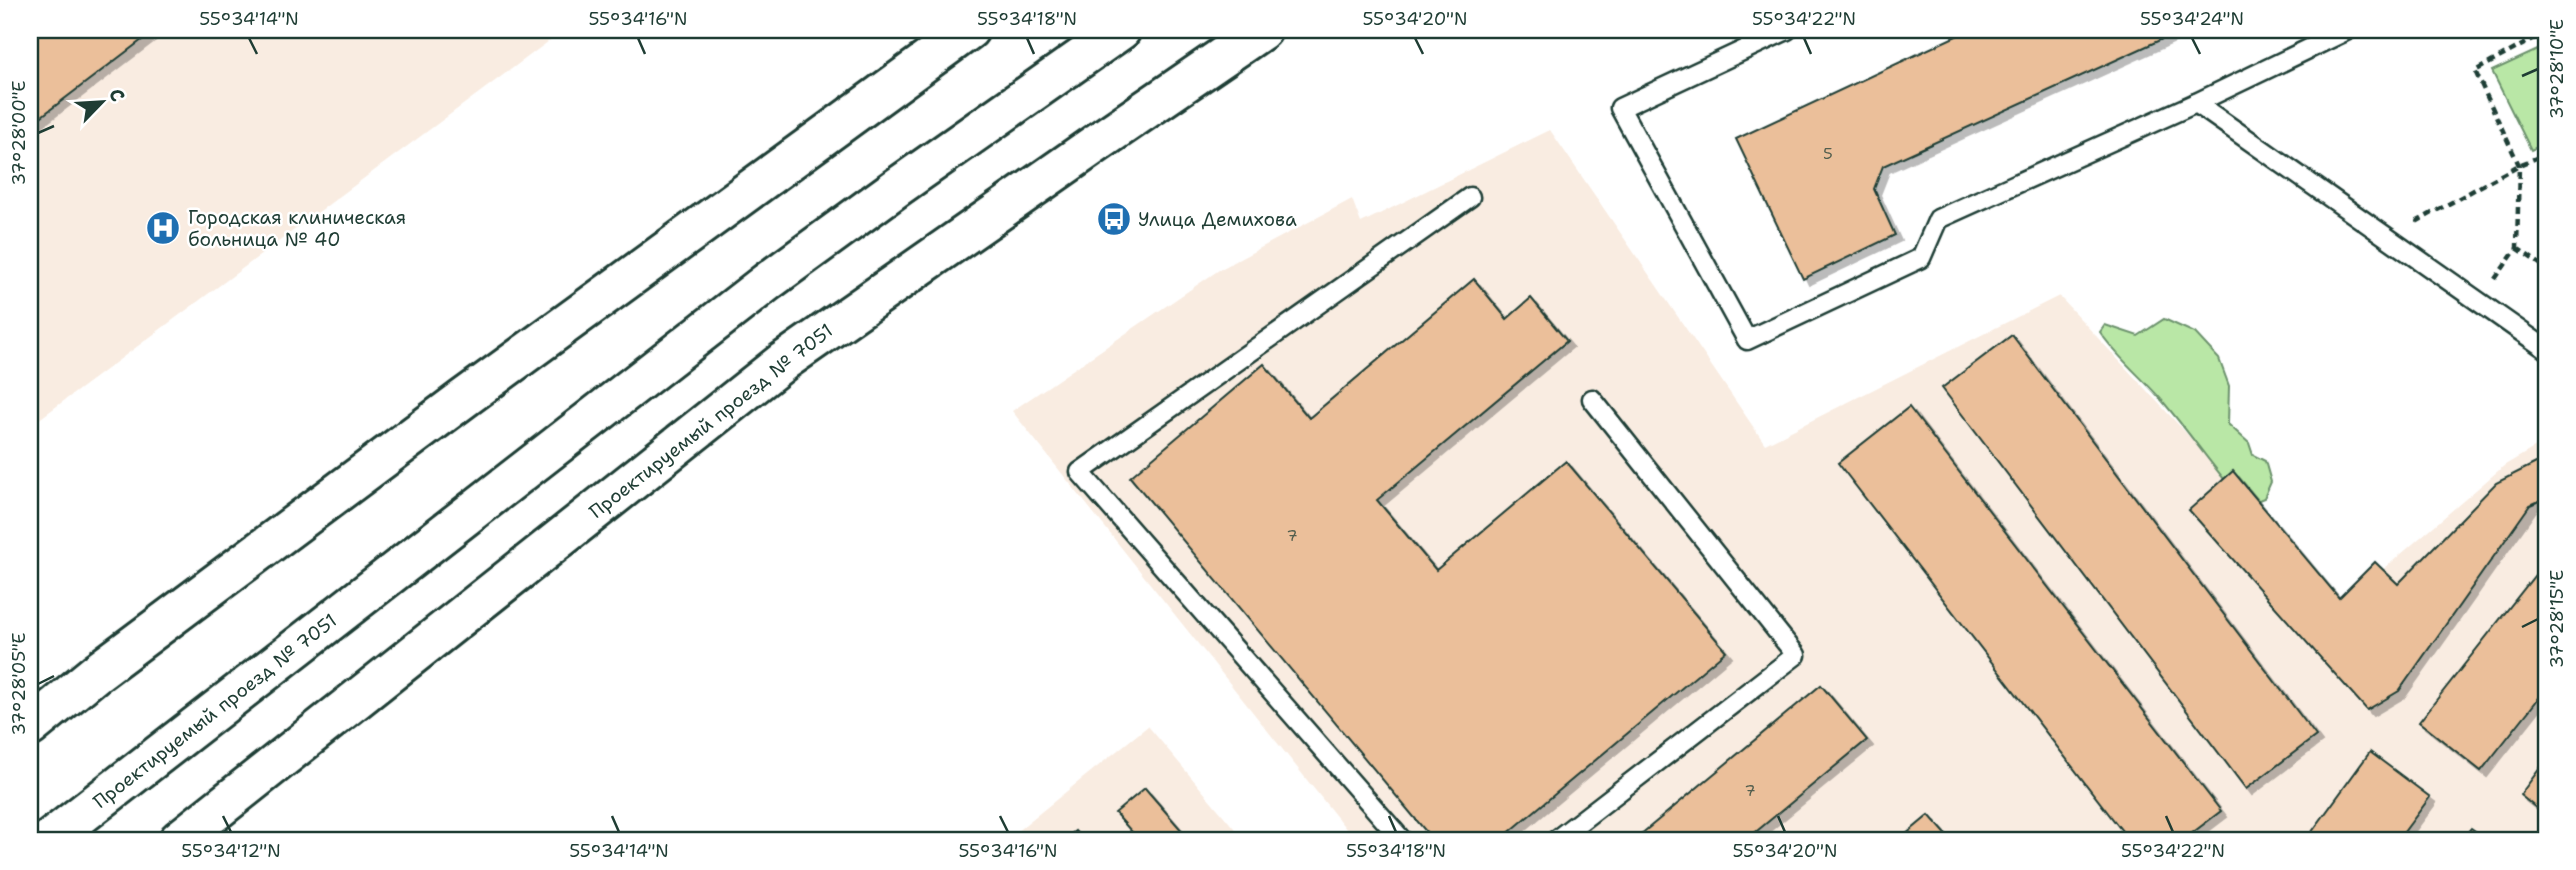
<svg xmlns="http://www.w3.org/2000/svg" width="2576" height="870" font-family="'Shantell Sans',sans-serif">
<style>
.built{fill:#f9ece1}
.green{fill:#b9e7a6;stroke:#6c926d;stroke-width:2}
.building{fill:#ebbf9a;stroke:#1f3d34;stroke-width:2;filter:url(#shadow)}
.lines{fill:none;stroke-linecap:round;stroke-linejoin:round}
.lane-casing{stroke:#1f3d34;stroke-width:23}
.secondary-casing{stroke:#1f3d34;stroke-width:44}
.path{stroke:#1f3d34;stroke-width:4.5;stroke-dasharray:7 5;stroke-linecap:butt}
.lane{stroke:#fff;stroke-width:18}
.secondary{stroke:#fff;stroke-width:38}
.ticks{fill:none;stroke:#1f3d34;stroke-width:2.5}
.labels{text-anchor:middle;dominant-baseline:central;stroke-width:5;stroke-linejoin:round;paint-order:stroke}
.number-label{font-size:16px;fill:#525e4e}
.poi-label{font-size:19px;fill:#1f3d34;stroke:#fff;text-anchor:start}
.street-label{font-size:19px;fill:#1f3d34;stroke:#fff}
.neatline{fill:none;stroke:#1f3d34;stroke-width:2.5}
.ticks-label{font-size:18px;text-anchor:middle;fill:#1f3d34}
</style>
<defs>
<filter id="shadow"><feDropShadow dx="6" dy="6" stdDeviation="0" flood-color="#0004"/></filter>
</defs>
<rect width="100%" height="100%" fill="#fff"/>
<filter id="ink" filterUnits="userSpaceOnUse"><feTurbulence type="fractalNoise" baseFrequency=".0143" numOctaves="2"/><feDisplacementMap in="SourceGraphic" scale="14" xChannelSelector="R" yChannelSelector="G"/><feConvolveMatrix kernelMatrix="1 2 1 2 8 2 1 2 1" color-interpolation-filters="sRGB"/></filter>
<g filter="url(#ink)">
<!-- built -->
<g class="built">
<path d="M30,30h534l-534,396z"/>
<path d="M1550,130l215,314 294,-148 285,307 161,-138 41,-24v399h-1191l-343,-429 207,-141 133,-71 9,24z"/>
<path d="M1148,726l96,114h-238z"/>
</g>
<!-- green -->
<g class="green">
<path d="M2546,46v97l-15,7 -39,-79z"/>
<path d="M2164,319l31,14 24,26 10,27 -1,38 21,19 4,12 12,6 6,21 -7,16 -18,7c-32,-35 -57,-74 -88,-109 -19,-21 -42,-40 -58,-64l5,-7 33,11z"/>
</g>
<!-- building -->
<g class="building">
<path d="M30,30h125l-125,95z"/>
<path d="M1969,30h213l-299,136 -9,23 21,46 -92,44 -67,-140z"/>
<path d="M1474,279l33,40 24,-21 36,43 -190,159 59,70 130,-109 160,190 -226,189h-67l-303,-363 134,-113 45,54z"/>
<path d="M2012,335l304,401 -70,53 -304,-401z"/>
<path d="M1909,407l312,404 -38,29h-54l-291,-377z"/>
<path d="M2540,461l6,5v32l-16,7 -131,186 -32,19 -178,-200 44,-39 106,127 36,-36 23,22 98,-101z"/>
<path d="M2546,561v128l-65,82 -62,-49z"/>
<path d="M1821,685l46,55 -121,100h-112z"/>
<path d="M2370,752l60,45 -32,43h-92z"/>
<path d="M2546,760v56l-26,-21z"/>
<path d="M1145,788l45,52h-51l-24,-27z"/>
<path d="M1929,815l22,25h-52z"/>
<path d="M2471,828l17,12h-27z"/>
<path d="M1075,831l8,9h-19z"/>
</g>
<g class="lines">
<!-- lane casing -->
<g class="lane-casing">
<g id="lane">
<path d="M1787,30l-167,78 127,232 174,-82 17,-39 258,-116 152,-73"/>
<path d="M2196,103l350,246"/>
<path d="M1402,840l-322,-368 390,-275"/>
<path d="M1556,840l240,-185 -204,-256"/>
</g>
</g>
<!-- secondary casing -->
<g class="secondary-casing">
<g id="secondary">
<path d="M30,727l66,-54 367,-274 506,-369"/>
<path d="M49,840l718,-558 129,-94 225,-158"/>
<path d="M179,840l605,-479 307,-214 171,-117"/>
</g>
</g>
<!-- path -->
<g class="path">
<path d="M2416,222l103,-57 27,-11"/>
<path d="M2517,248l29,20"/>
<path d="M2495,279l22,-31 2,-83 -44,-94 69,-38"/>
</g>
<!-- lane -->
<use href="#lane" class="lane"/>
<!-- secondary -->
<use href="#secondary" class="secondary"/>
</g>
</g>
<!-- ticks -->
<path class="ticks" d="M249,38l8,16M638,38l7,16M1027,38l7,16M1415,38l8,16M1804,38l7,16M2192,38l8,16M2522,76l16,-7M38,133l16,-7M2522,627l16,-8M38,684l16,-8M223,816l8,16M612,816l7,16M1000,816l8,16M1389,816l7,16M1778,816l7,16M2166,816l7,16"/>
<!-- icons -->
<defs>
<g id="bus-disc" transform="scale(1.75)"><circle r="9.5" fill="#1f6fb2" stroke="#fff"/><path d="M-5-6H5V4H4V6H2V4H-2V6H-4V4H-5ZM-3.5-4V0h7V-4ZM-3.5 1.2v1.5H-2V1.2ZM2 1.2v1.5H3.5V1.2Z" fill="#fff"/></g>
<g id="hospital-disc" transform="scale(1.75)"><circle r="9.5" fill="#1f6fb2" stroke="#fff"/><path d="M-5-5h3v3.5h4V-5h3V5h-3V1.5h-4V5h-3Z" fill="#fff"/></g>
</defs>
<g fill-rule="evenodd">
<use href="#bus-disc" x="1114" y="219"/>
<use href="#hospital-disc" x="163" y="228"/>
</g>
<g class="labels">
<!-- number labels -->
<g class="number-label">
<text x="1828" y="153">5</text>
<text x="1292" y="535">7</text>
<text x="1750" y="790">7</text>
</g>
<!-- poi labels -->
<g class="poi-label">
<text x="188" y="217">Городская клиническая<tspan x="188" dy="22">больница № 40</tspan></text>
<text x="1138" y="219">Улица Демихова</text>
</g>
<!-- street labels -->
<g class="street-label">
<text transform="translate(711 421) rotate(-38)">Проектируемый проезд № 7051</text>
<text transform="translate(215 711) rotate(-38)">Проектируемый проезд № 7051</text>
</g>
</g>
<!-- margin -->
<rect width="2576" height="870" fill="none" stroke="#fff" stroke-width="77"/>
<!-- north arrow -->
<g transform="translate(102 102) rotate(65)" stroke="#ffffff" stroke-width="5" paint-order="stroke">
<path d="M0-5L12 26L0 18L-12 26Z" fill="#1f3d34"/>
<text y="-10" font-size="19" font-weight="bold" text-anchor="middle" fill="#1f3d34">С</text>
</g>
<rect x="38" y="38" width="2500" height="794" class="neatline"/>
<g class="ticks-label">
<text x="249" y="25">55°34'14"N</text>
<text x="638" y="25">55°34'16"N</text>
<text x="1027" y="25">55°34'18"N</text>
<text x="1415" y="25">55°34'20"N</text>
<text x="1804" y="25">55°34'22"N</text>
<text x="2192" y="25">55°34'24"N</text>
<text transform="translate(2557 69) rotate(-90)" y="6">37°28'10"E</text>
<text transform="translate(19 133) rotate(-90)" y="6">37°28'00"E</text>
<text transform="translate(2557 619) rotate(-90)" y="6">37°28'15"E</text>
<text transform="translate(19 684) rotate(-90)" y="6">37°28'05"E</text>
<text x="231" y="857">55°34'12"N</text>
<text x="619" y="857">55°34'14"N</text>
<text x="1008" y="857">55°34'16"N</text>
<text x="1396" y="857">55°34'18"N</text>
<text x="1785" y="857">55°34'20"N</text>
<text x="2173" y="857">55°34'22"N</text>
</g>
</svg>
